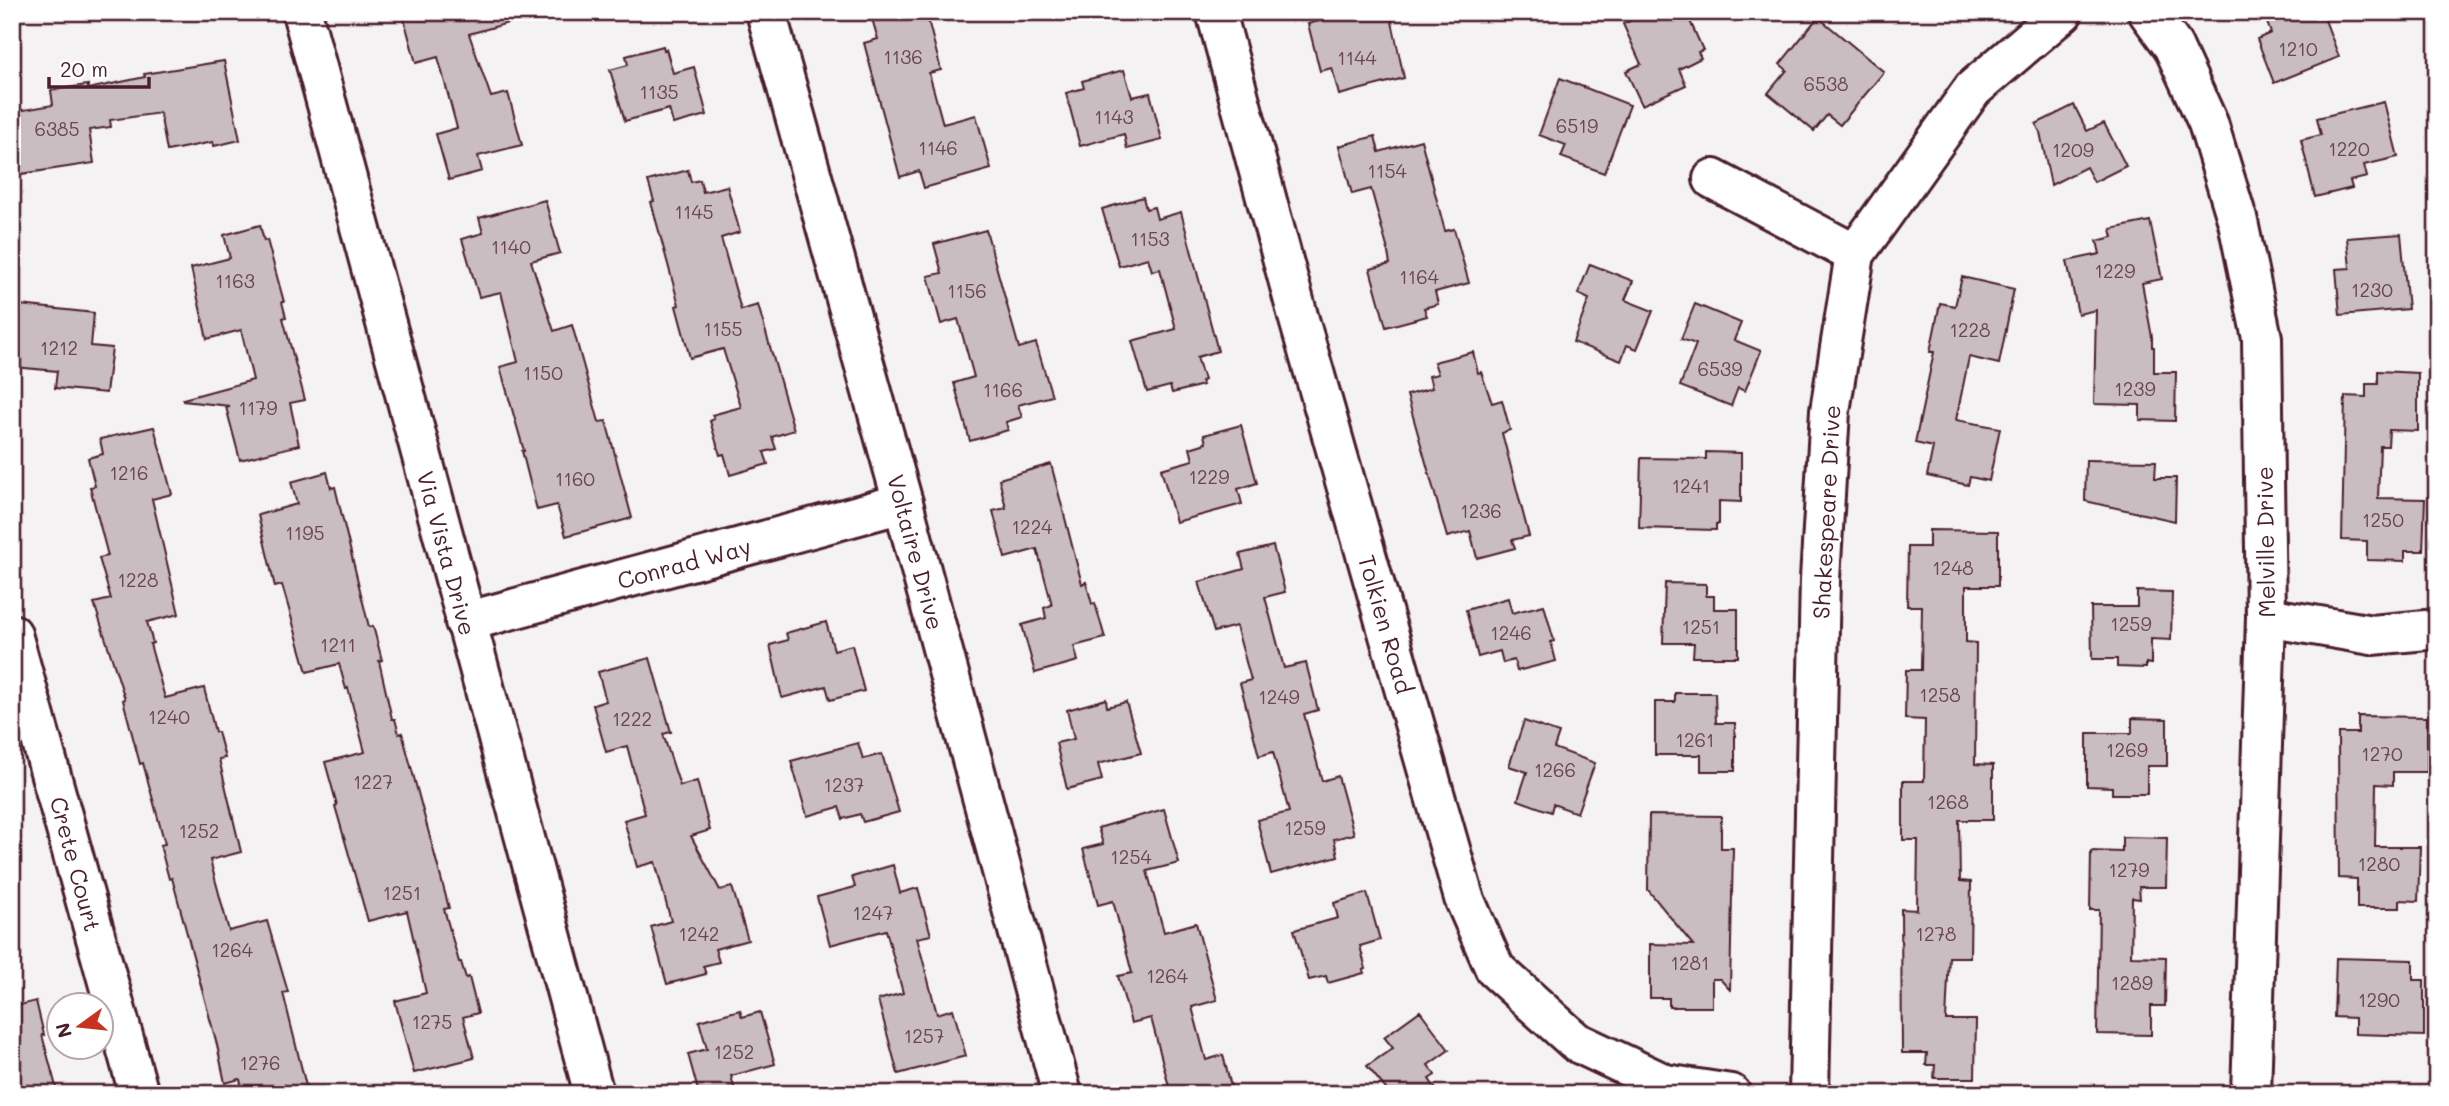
<svg xmlns="http://www.w3.org/2000/svg" width="2449" height="1106" font-family="Mali,sans-serif">
<style>
.building{fill:#cabdc1;stroke:#4a1f2b;stroke-width:2}
.lines{fill:none;stroke-linecap:round;stroke-linejoin:round}
.minor-casing{stroke:#4a1f2b;stroke-width:44}
.minor{stroke:#fff;stroke-width:38}
.labels{text-anchor:middle;dominant-baseline:central;stroke-width:5;stroke-linejoin:round;paint-order:stroke}
.number-label{font-size:19px;fill:#6a4650}
.street-label{font-size:23px;fill:#4a1f2b;stroke:#fff}
</style>
<rect width="100%" height="100%" fill="#f4f2f2"/>
<filter id="ink" filterUnits="userSpaceOnUse"><feTurbulence type="fractalNoise" baseFrequency=".0143" numOctaves="2"/><feDisplacementMap in="SourceGraphic" scale="14" xChannelSelector="R" yChannelSelector="G"/><feConvolveMatrix kernelMatrix="1 2 1 2 8 2 1 2 1" color-interpolation-filters="sRGB"/></filter>
<g filter="url(#ink)">
<!-- building -->
<g class="building">
<path d="M402,12h116l1,8 -50,14 22,63 17,-4 14,52 -44,11 4,15 -33,9 -13,-46 21,-6 -19,-71 -22,6z"/>
<path d="M870,12h56l15,58 -12,3 14,51 33,-9 15,54 -67,19 -5,-17 -19,6 -36,-134 14,-4z"/>
<path d="M1352,12h38l14,66 -65,17 -7,-27 -12,3 -12,-47z"/>
<path d="M1649,12h37l17,38 -5,2 3,6 -22,11 7,16 -44,20 -16,-34 15,-7 -18,-40z"/>
<path d="M2263,12h59l17,45 -65,26 -17,-44 14,-6z"/>
<path d="M1818,17l66,55 -44,53 -13,-10 -13,16 -46,-38 19,-23 -7,-6z"/>
<path d="M663,46l1,4 2,-1 7,24 21,-6 13,48 -34,9 -4,-15 -44,12 -15,-51 18,-5 -2,-9z"/>
<path d="M224,61l16,79 -26,6 -1,-4 -46,9 -7,-38 -50,7 1,7 -22,3 5,33 -73,11 -9,-62 41,-7 -2,-15 37,-5v4l57,-12 -1,-3z"/>
<path d="M1124,70l8,27 18,-4 12,47 -35,9 -3,-15 -44,12 -14,-53 18,-5 -2,-7z"/>
<path d="M1560,78l70,27 -26,68 -43,-16 5,-12 -27,-10z"/>
<path d="M2384,102l14,55 -34,8 3,12 -17,4 2,7 -37,9 -14,-57 20,-5 -4,-17z"/>
<path d="M2074,105l13,26 17,-8 22,43 -32,16 -8,-15 -35,18 -11,-53 -4,-8z"/>
<path d="M1375,136l4,16 42,-12 24,91 9,-2 15,54 -34,9 3,12 -14,4 3,8 -41,11 -16,-58 20,-5 -3,-17 -16,-58 -19,5 -13,-48z"/>
<path d="M688,170l3,12 9,-2 3,12 24,-6 13,46 -19,6 20,72 17,-5 36,125 -22,7 4,12 -12,3 4,12 -38,11 -6,-21 -4,1 -10,-34 4,-2 -2,-4 29,-8 -18,-58 -33,9 -14,-52 3,-1 -28,-103 3,-1 -6,-20z"/>
<path d="M1143,197l3,12 8,-2 3,12 24,-7 37,139 -21,6 7,23 -3,1 2,4 -31,8 -2,-7 -23,6 -15,-51 44,-12 -16,-60 -8,2 -4,-13 -29,8 -17,-57z"/>
<path d="M545,200l15,53 -29,8 23,70 18,-6 27,97 7,-1 26,97 -66,18 -9,-31 -20,5 -15,-59h2l-24,-84 18,-5 -17,-70 -22,5 -17,-58 21,-6 -4,-15z"/>
<path d="M2150,221l12,58 -20,4 10,54v10h2v25h22l-1,49 -35,-1v-15l-46,-1 2,-94 -18,4 -11,-53 33,-7 -3,-13 16,-4 -2,-8z"/>
<path d="M260,225l4,16 3,-1 17,62h-2l4,15 -3,1 22,82 -15,3 9,42 -59,15 -14,-53 4,-1 -47,-5v-2l70,-19 -12,-50 -34,9 -16,-71 39,-10 -6,-23z"/>
<path d="M986,230l33,118 17,-5 16,53 -34,9 4,12 -16,5 2,8 -38,11 -16,-58 20,-6 -16,-58 -17,5 -13,-48 14,-3 -8,-29z"/>
<path d="M2401,234l7,75 -68,6 -4,-46 14,-1 -3,-30z"/>
<path d="M1590,264l43,17 -8,19 28,11 -16,38 -10,-4 -6,16 -48,-19 16,-43 -11,-5z"/>
<path d="M1962,277l52,12 -15,75 -30,-7 -13,63 44,8 -11,53 -19,-4 -2,8 -41,-9 6,-29 -18,-4 19,-91h-4l10,-49 15,3z"/>
<path d="M1695,304l46,19 -7,17 27,11 -16,40 -7,-3 -7,18 -51,-20 16,-42 -15,-5z"/>
<path d="M20,305l74,8 -3,33 21,2 -6,45 -51,-5 2,-17 -43,-4z"/>
<path d="M1473,352l5,21 3,-1 11,31 10,-3 8,30 -8,3 27,103 -17,4 3,8 -38,10 -7,-27 -23,6 -40,-142 25,-7 -3,-12 9,-2 -4,-12z"/>
<path d="M2378,371l40,2v58l-29,-1 -1,16h-8l-2,52 47,1 -2,52h-18v10l-38,-1v-19l-25,-1 3,-144 21,1v-13h12z"/>
<path d="M1241,425l16,58 -19,6 4,15 -66,18 -15,-53 32,-9 -3,-12 16,-5 -2,-8z"/>
<path d="M154,427l18,67 -20,5 27,115 -32,8 6,21 -3,1 15,54 39,-10 11,44h3l7,26 -6,1 22,93 -31,8 19,71 38,-10 21,71 -5,1 25,101h-65l-3,-15 -15,4 -8,-38 -45,-167 -3,1 -9,-34 5,-1 -22,-81 -3,1 -17,-64 2,-1 -31,-96 17,-4 -12,-41 9,-2 -18,-69 5,-1 -7,-28 15,-4 -3,-15z"/>
<path d="M1706,452l35,1v49l-22,-1v23h-3v6l-77,-2 2,-70 65,1z"/>
<path d="M2086,460l70,1 -1,17h21l-1,43 -90,-20z"/>
<path d="M1051,464l31,120 4,-2 6,22 3,-1 10,35 -31,8 4,15 -43,12 -13,-48 24,-7 -2,-10 8,-3 -15,-56 -32,9 -12,-47 13,-3 -7,-29z"/>
<path d="M327,472l4,16 4,-1 34,140 4,-1 9,34 -3,1 13,58h3l4,15 3,-1 47,175 -5,1 15,53h2l5,16 3,-1 9,36 -15,4 11,41 -60,15 -19,-72 31,-8 -19,-82 -39,10 -33,-115 2,-1 -12,-43 40,-10 -17,-64 -2,1 -7,-25 -32,8 -25,-87 -7,2 -17,-72 39,-11 -6,-22z"/>
<path d="M1929,530l69,1v55h-32v56l10,1 -1,121 18,1v55h-34l1,61 11,1 -1,75h-21l-3,63h30l-1,58h-41l1,-13h-9l1,-12h-25l-1,-144 16,1 1,-70h-15v-59h21l1,-61 -20,-1 1,-49h15l1,-64h-15l1,-59h21z"/>
<path d="M1273,546l12,46 -20,5 19,71 22,-5 12,47 -14,4 18,67 16,-5 16,58 -20,5 4,17 -67,18 -14,-54 32,-8 -16,-60 -14,4 -19,-73 11,-3 -15,-54 -22,6 -15,-50 45,-13 -4,-15z"/>
<path d="M1665,583l41,1v12h8v13h24v48h-45l1,-14h-31z"/>
<path d="M2137,591l35,1 -1,48 -20,-1v25l-5,-1v5l-29,-1v-8h-25l-1,-52h46z"/>
<path d="M1508,598l4,15 32,-8 10,36 -3,1 5,19 -39,10 -3,-11 -11,3 -3,-12 -22,6 -12,-47z"/>
<path d="M826,622l8,28 18,-5 12,46 -34,9 -4,-14 -44,12 -12,-53 18,-5 -2,-7z"/>
<path d="M650,658l21,74 -8,2 17,52 17,-5 13,49 -19,6 29,54 12,-3 16,53 -33,9 4,13 -16,4 3,8 -39,10 -16,-57 20,-6 -16,-59 -18,5 -13,-47 21,-6 -18,-68 -21,6 -13,-47 13,-4 -8,-29z"/>
<path d="M1675,693h40l1,30h19v48h-34v-16h-46v-53h20z"/>
<path d="M1106,699l1,8 19,-5 15,51 -43,11 4,16 -35,9 -11,-46 18,-4 -7,-29z"/>
<path d="M2358,716l69,1v55h-34v13l-17,-1 -1,63h45l-2,54 -18,-1v8h-43v-29l-18,-1 -1,-145h20z"/>
<path d="M2132,718l35,1v47h-20v28h-35v-7l-25,-1v-53h45z"/>
<path d="M1524,721l35,12 -5,15 41,15 -18,50 -24,-9 -2,8 -33,-12 9,-28 -18,-6z"/>
<path d="M858,743l5,16 19,-5 17,58 -36,10 -3,-8 -17,5 -4,-12 -32,9 -16,-55z"/>
<path d="M1164,809l15,54 -32,8 17,61 32,-9 21,77 -25,7 14,53 17,-5 10,39h-62l-20,-76 -20,5 -13,-47 14,-3 -19,-72 -15,4 -15,-56 20,-5 -5,-16z"/>
<path d="M1649,815l72,1v32h12l-3,142 -10,-11h-8v28h-43v-9h-19v-54l43,1 -45,-55z"/>
<path d="M2122,837l45,1 -1,49h-27l1,12 -8,-1 -1,58 35,1 -1,49h-14v29l-54,-1 2,-124h-9l1,-59 31,1z"/>
<path d="M893,865l7,28 18,-5 13,47 -14,3 20,76 16,-5 13,47 -68,18 -20,-74 25,-7 -17,-63 -56,15 -13,-48 38,-10 -3,-10z"/>
<path d="M1367,893l13,47 -20,6 6,23 -3,1 1,3 -36,10 -2,-7 -17,4 -15,-50 44,-12 -4,-15z"/>
<path d="M2336,958l77,2v20h11v56l-69,-2v-16l-21,-1z"/>
<path d="M36,1001l8,34h-2l16,59h-39l-7,-25v-62z"/>
<path d="M740,1010l2,7 18,-5 15,52 -44,12 5,18h-37l-11,-40 19,-5 -8,-28z"/>
<path d="M1420,1011l29,39 -21,15 7,10 -6,4 10,15h-49l-23,-28 26,-18 -9,-11z"/>
</g>
<g class="lines">
<!-- minor casing -->
<g class="minor-casing">
<g id="minor">
<path d="M302,12l292,1082"/>
<path d="M766,12l137,491 159,591"/>
<path d="M1216,12l82,304 166,582 31,71 81,73 89,42 66,10"/>
<path d="M2148,12l25,34 35,77 30,99 24,116 4,279 -15,477"/>
<path d="M1713,179l142,75"/>
<path d="M2266,617l106,18 65,-6"/>
<path d="M465,622l438,-119"/>
<path d="M12,634l127,460"/>
<path d="M1809,1094l11,-515 10,-168 25,-157 118,-165 90,-77"/>
</g>
</g>
<!-- minor -->
<use href="#minor" class="minor"/>
</g>
</g>
<g class="labels">
<!-- number labels -->
<g class="number-label">
<text x="2298" y="48">1210</text>
<text x="903" y="56">1136</text>
<text x="1357" y="57">1144</text>
<text x="1826" y="83">6538</text>
<text x="659" y="91">1135</text>
<text x="1114" y="116">1143</text>
<text x="1577" y="125">6519</text>
<text x="57" y="128">6385</text>
<text x="938" y="147">1146</text>
<text x="2349" y="148">1220</text>
<text x="2073" y="149">1209</text>
<text x="1387" y="170">1154</text>
<text x="694" y="211">1145</text>
<text x="1150" y="238">1153</text>
<text x="511" y="246">1140</text>
<text x="2115" y="270">1229</text>
<text x="1419" y="276">1164</text>
<text x="235" y="280">1163</text>
<text x="2372" y="289">1230</text>
<text x="967" y="290">1156</text>
<text x="723" y="328">1155</text>
<text x="1970" y="329">1228</text>
<text x="59" y="347">1212</text>
<text x="1720" y="368">6539</text>
<text x="543" y="372">1150</text>
<text x="2135" y="388">1239</text>
<text x="1003" y="389">1166</text>
<text x="258" y="407">1179</text>
<text x="129" y="472">1216</text>
<text x="1209" y="476">1229</text>
<text x="575" y="478">1160</text>
<text x="1691" y="485">1241</text>
<text x="1481" y="510">1236</text>
<text x="2383" y="519">1250</text>
<text x="1032" y="526">1224</text>
<text x="305" y="532">1195</text>
<text x="1953" y="567">1248</text>
<text x="138" y="579">1228</text>
<text x="2131" y="623">1259</text>
<text x="1701" y="626">1251</text>
<text x="1511" y="632">1246</text>
<text x="338" y="644">1211</text>
<text x="1940" y="694">1258</text>
<text x="1279" y="696">1249</text>
<text x="169" y="716">1240</text>
<text x="632" y="718">1222</text>
<text x="1695" y="739">1261</text>
<text x="2127" y="749">1269</text>
<text x="2382" y="753">1270</text>
<text x="1555" y="769">1266</text>
<text x="373" y="781">1227</text>
<text x="844" y="784">1237</text>
<text x="1948" y="801">1268</text>
<text x="1305" y="827">1259</text>
<text x="199" y="830">1252</text>
<text x="1131" y="856">1254</text>
<text x="2379" y="863">1280</text>
<text x="2129" y="869">1279</text>
<text x="402" y="892">1251</text>
<text x="873" y="912">1247</text>
<text x="699" y="933">1242</text>
<text x="1936" y="933">1278</text>
<text x="232" y="949">1264</text>
<text x="1690" y="962">1281</text>
<text x="1167" y="975">1264</text>
<text x="2132" y="982">1289</text>
<text x="2379" y="999">1290</text>
<text x="432" y="1021">1275</text>
<text x="924" y="1035">1257</text>
<text x="734" y="1051">1252</text>
<text x="260" y="1062">1276</text>
</g>
<!-- street labels -->
<g class="street-label">
<text transform="translate(1826 512) rotate(-87)">Shakespeare Drive</text>
<text transform="translate(2265 542) rotate(-91)">Melville Drive</text>
<text transform="translate(916 552) rotate(75)">Voltaire Drive</text>
<text transform="translate(447 553) rotate(75)">Via Vista Drive</text>
<text transform="translate(684 563) rotate(-15)">Conrad Way</text>
<text transform="translate(1386 624) rotate(74)">Tolkien Road</text>
<text transform="translate(76 864) rotate(75)">Crete Court</text>
</g>
</g>
<!-- margin -->
<rect width="2449" height="1106" fill="none" stroke="#fff" stroke-width="42"/>
<rect x="21" y="21" width="2407" height="1064" fill="none" stroke="#4a1f2b" stroke-width="2.5" filter="url(#ink)"/>
<!-- north arrow -->
<g transform="translate(80 1026) rotate(255)"><circle r="33" fill="#ffffff" stroke="#b7a5aa" stroke-width="2"/>
<path d="M0-5L12 26L0 18L-12 26Z" fill="#c8321e"/>
<text y="-10" font-size="19" font-weight="bold" text-anchor="middle" fill="#4a1f2b">N</text>
</g>
<!-- scale -->
<path d="M49 77v10h100v-10" fill="none" stroke="#4a1f2b" stroke-width="3.5"/>
<text x="60" y="77" font-size="21" fill="#4a1f2b" stroke="#ffffff" stroke-width="5" paint-order="stroke">20 m</text>
</svg>
